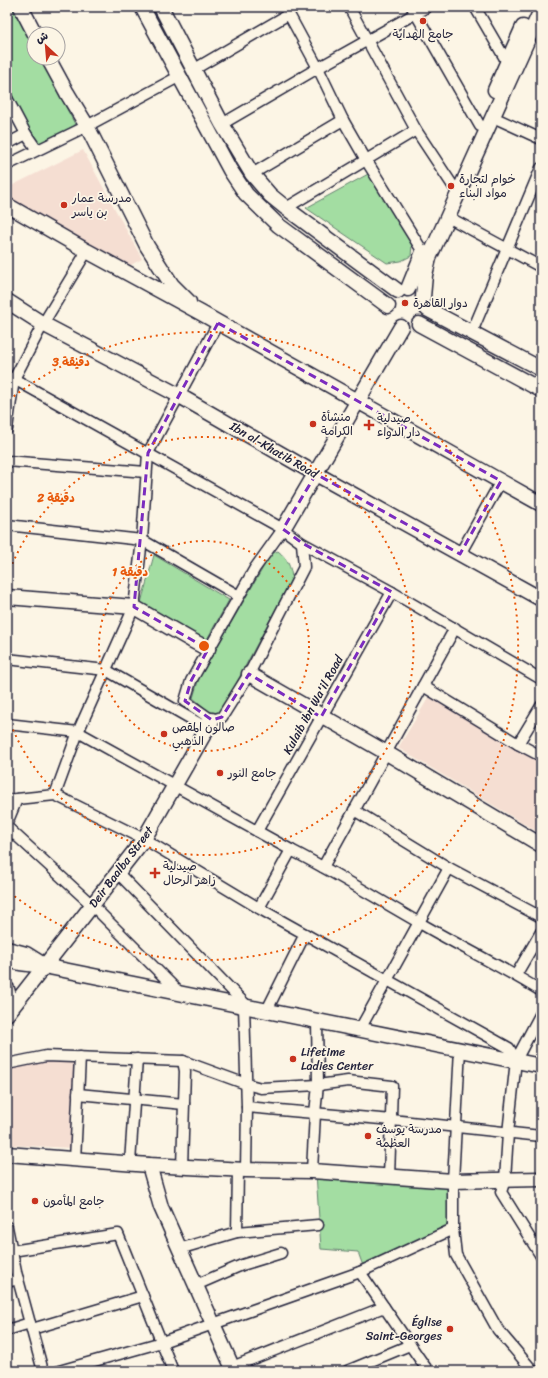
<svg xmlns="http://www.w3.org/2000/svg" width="548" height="1378" font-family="Sriracha,'Playpen Sans Arabic',sans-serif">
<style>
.built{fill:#f5ded2}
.green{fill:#a3dda2;stroke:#62806e}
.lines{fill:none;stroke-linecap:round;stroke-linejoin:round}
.street-casing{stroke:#22223b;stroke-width:13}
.secondary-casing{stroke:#22223b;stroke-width:17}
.street{stroke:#fcf5e5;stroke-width:10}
.secondary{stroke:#fcf5e5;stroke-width:14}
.marked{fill:none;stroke:#7b2cbf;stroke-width:3;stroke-dasharray:8 5;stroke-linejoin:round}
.ring{fill:none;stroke:#e8590c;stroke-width:2;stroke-dasharray:2 4}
.poi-dot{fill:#c8321e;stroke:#fcf5e5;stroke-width:1.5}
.labels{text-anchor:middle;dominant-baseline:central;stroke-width:3.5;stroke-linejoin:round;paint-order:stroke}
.poi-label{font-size:12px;fill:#22223b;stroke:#fcf5e5;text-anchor:start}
.street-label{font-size:12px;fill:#22223b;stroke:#fcf5e5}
.centre{fill:#e8590c;stroke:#fcf5e5;stroke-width:2}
.ring-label{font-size:12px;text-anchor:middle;font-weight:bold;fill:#e8590c;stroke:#fcf5e5;stroke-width:3.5;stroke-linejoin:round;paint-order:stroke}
</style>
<rect width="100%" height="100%" fill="#fcf5e5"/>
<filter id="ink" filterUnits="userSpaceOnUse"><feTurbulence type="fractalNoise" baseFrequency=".025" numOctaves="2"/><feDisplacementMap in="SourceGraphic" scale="8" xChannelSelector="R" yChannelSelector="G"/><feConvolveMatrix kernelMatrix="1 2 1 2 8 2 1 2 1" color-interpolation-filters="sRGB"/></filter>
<g filter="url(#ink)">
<!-- built -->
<g class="built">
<path d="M83,150l59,109 -13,7 -122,-67v-11z"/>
<path d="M429,697l112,64v73l-143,-86z"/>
<path d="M48,1060l28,1 -2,87 -67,-3v-75z"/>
</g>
<!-- green -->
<g class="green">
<path d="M7,7h6l21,40v11h6l37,70 -40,21 -30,-58z"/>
<path d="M370,173l42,72 -1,11 -10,5 -14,2 -81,-55z"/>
<path d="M278,551c9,7 13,16 14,27l-71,134 -9,2 -19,-16 6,-20 72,-124z"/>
<path d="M154,555l75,45 -23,41 -65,-38z"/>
<path d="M316,1173l133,15v38l-86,40 -5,-14 -37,-3z"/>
</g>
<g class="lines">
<!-- street casing -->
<g class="street-casing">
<g id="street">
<path d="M285,7l33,61 25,52 23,40 57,92"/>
<path d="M349,7l67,123 37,56"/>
<path d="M412,7l68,119"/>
<path d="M475,7l32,55"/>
<path d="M193,70l96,-56"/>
<path d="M7,98l19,36 11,16"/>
<path d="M493,117l48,22"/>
<path d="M222,124l96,-56 109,-61"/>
<path d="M7,144l19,-10"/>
<path d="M7,165l80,-39 93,-50"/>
<path d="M252,174l91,-54"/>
<path d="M286,208l130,-78"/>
<path d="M448,217l93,50"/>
<path d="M472,332l69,-164"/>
<path d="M7,377l7,2 269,150 19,14 90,49 149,87"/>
<path d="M7,429l7,-50 29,-55 44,-73"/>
<path d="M7,461l139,11"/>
<path d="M7,525l135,15 97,56"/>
<path d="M283,529l-28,39 -64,113 -6,20 27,19 10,-3 27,-43 55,-107 -2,-24"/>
<path d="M460,554l41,-73"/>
<path d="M7,659l99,11 101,58"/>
<path d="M423,686l95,58 23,12"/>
<path d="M7,724l71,8 213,118c43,22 85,48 127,72 41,24 83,44 123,69"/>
<path d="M518,744l23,-38"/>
<path d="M55,795l23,-63 56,-125 8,-67 6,-87 70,-130"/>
<path d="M7,800l48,-5 89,44 118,71 247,138 7,12"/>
<path d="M354,810l95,58 92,49"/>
<path d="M7,823l10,-24"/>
<path d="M7,827l85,78 88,88"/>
<path d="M257,831l135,-239"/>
<path d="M323,867l132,-239"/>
<path d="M118,873l129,133"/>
<path d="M259,908l32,-58"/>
<path d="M516,975l25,-43"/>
<path d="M244,1006l3,101 -1,63"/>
<path d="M267,1010l38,-76"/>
<path d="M541,1013l-25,47 -8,73 -3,47 -4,12 40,64"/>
<path d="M360,1029l89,-161"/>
<path d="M460,1049l-7,132v48l3,26 42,75 35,41"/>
<path d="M7,1064l39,-8 137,5 63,23 15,4 57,-3 30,-4 44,5 -3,91"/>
<path d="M78,1094l106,10"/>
<path d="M247,1107l145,13 149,16"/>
<path d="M75,1160l5,-103"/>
<path d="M130,1163l7,-104"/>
<path d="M182,1167l3,-96 -2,-10"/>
<path d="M312,1171l3,-58 3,-28 -1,-65"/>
<path d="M7,1227l9,45 27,99"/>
<path d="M237,1232l1,-62"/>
<path d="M179,1249l58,-17 81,-7"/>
<path d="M12,1251l106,-17 55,137"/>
<path d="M360,1272l68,99"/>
<path d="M7,1282l11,-3"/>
<path d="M196,1285l46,-20 39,-12"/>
<path d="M32,1329l111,-33"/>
<path d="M7,1330l23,-7"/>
<path d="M232,1367l152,-60"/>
<path d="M59,1371l103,-29 198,-70 93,-43"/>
<path d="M347,1371l63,-26"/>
</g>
</g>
<!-- secondary casing -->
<g class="secondary-casing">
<g id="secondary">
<path d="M21,7l14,27"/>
<path d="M142,7l88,163 16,24 32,31 110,81"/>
<path d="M161,7l61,117 30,50 18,21 16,13 112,83"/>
<path d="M48,58l19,35 20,33 60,120 25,39 17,17"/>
<path d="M495,90l28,-63"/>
<path d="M7,205l80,46 114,62 340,191"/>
<path d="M408,289l15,-37"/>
<path d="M423,297l2,-22 4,-17 112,-248"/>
<path d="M7,301l36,23 135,71 138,79 225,125"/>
<path d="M427,309l114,60"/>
<path d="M419,324l122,66"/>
<path d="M283,529l118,-202"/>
<path d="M7,597l127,10 57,33 17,9"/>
<path d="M249,674l136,78 156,93"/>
<path d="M7,949l19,5 16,10"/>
<path d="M7,960l13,3 24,3 497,100"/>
<path d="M7,989l5,18"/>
<path d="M7,1014l137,-175 68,-119"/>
<path d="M7,1154l142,11 97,5 66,1 141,10 88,-2"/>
<path d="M149,1165l12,42 73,164"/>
</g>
</g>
<!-- street -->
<use href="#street" class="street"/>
<!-- secondary -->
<use href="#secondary" class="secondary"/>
</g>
</g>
<!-- marked area -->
<path class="marked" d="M218,323l283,158 -41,73 -144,-80 -33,55 19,14 90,49 -71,125 -72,-43 -27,43 -10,3 -27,-19 6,-20 17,-32 -74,-42 14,-154z"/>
<!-- distance rings -->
<g class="ring">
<circle cx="204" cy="646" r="105"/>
<path d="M8 575A209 209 0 1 1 8 717"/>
<path d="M9 400A314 314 0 1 1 9 892"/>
</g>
<!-- markers -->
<g class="poi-dot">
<circle cx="423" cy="21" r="4"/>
<circle cx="451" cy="186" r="4"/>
<circle cx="64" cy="205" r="4"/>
<circle cx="405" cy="303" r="4"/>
<circle cx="313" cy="424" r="4"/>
<path d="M367 419h4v4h4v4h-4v4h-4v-4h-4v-4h4z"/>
<circle cx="164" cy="734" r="4"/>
<circle cx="220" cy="773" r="4"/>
<path d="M153 867h4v4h4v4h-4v4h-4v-4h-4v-4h4z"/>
<circle cx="293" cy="1059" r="4"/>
<circle cx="368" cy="1136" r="4"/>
<circle cx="35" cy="1201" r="4"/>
<circle cx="450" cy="1329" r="4"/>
</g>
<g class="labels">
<!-- poi labels -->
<g class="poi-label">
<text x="423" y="34" text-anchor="middle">جامع الهداية</text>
<text x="459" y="179">خوام لتجارة<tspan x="459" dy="14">مواد البناء</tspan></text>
<text x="72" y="198">مدرسة عمار<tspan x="72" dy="14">بن ياسر</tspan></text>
<text x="413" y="303">دوار القاهرة</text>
<text x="321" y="417">منشأة<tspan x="321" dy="14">الكرامة</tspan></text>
<text x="377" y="418">صيدلية<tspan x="377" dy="14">دار الدواء</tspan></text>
<text x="172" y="727">صالون المقص<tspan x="172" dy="14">الذهبي</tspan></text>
<text x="228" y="773">جامع النور</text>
<text x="163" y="866">صيدلية<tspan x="163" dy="14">زاهر الرحال</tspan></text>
<text x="301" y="1052">Lifetime<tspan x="301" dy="14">Ladies Center</tspan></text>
<text x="376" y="1129">مدرسة يوسف<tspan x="376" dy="14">العظمة</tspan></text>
<text x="43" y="1201">جامع المأمون</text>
<text x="442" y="1322" text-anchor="end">Église<tspan x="442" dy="14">Saint-Georges</tspan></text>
</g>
<!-- street labels -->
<g class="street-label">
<text transform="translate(274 450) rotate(30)">Ibn al-Khatib Road</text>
<text transform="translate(313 705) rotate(-61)">Kulaib ibn Wa'il Road</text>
<text transform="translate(121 867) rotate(-53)">Deir Baalba Street</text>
</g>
</g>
<circle cx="204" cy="646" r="6" class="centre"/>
<g class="ring-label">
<text x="71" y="366">3 دقيقة</text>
<text x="56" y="502">2 دقيقة</text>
<text x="130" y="576">1 دقيقة</text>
</g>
<!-- margin -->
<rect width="548" height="1378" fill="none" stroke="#fcf5e5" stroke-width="24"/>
<rect x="12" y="12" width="524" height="1354" fill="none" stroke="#22223b" stroke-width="1.5" filter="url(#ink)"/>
<!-- north arrow -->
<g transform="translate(46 46) rotate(334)"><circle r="19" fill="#fcf5e5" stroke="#a5a1a1"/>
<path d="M0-3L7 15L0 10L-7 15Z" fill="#c8321e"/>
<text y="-6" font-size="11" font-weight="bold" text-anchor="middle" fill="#22223b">ش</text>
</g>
</svg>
